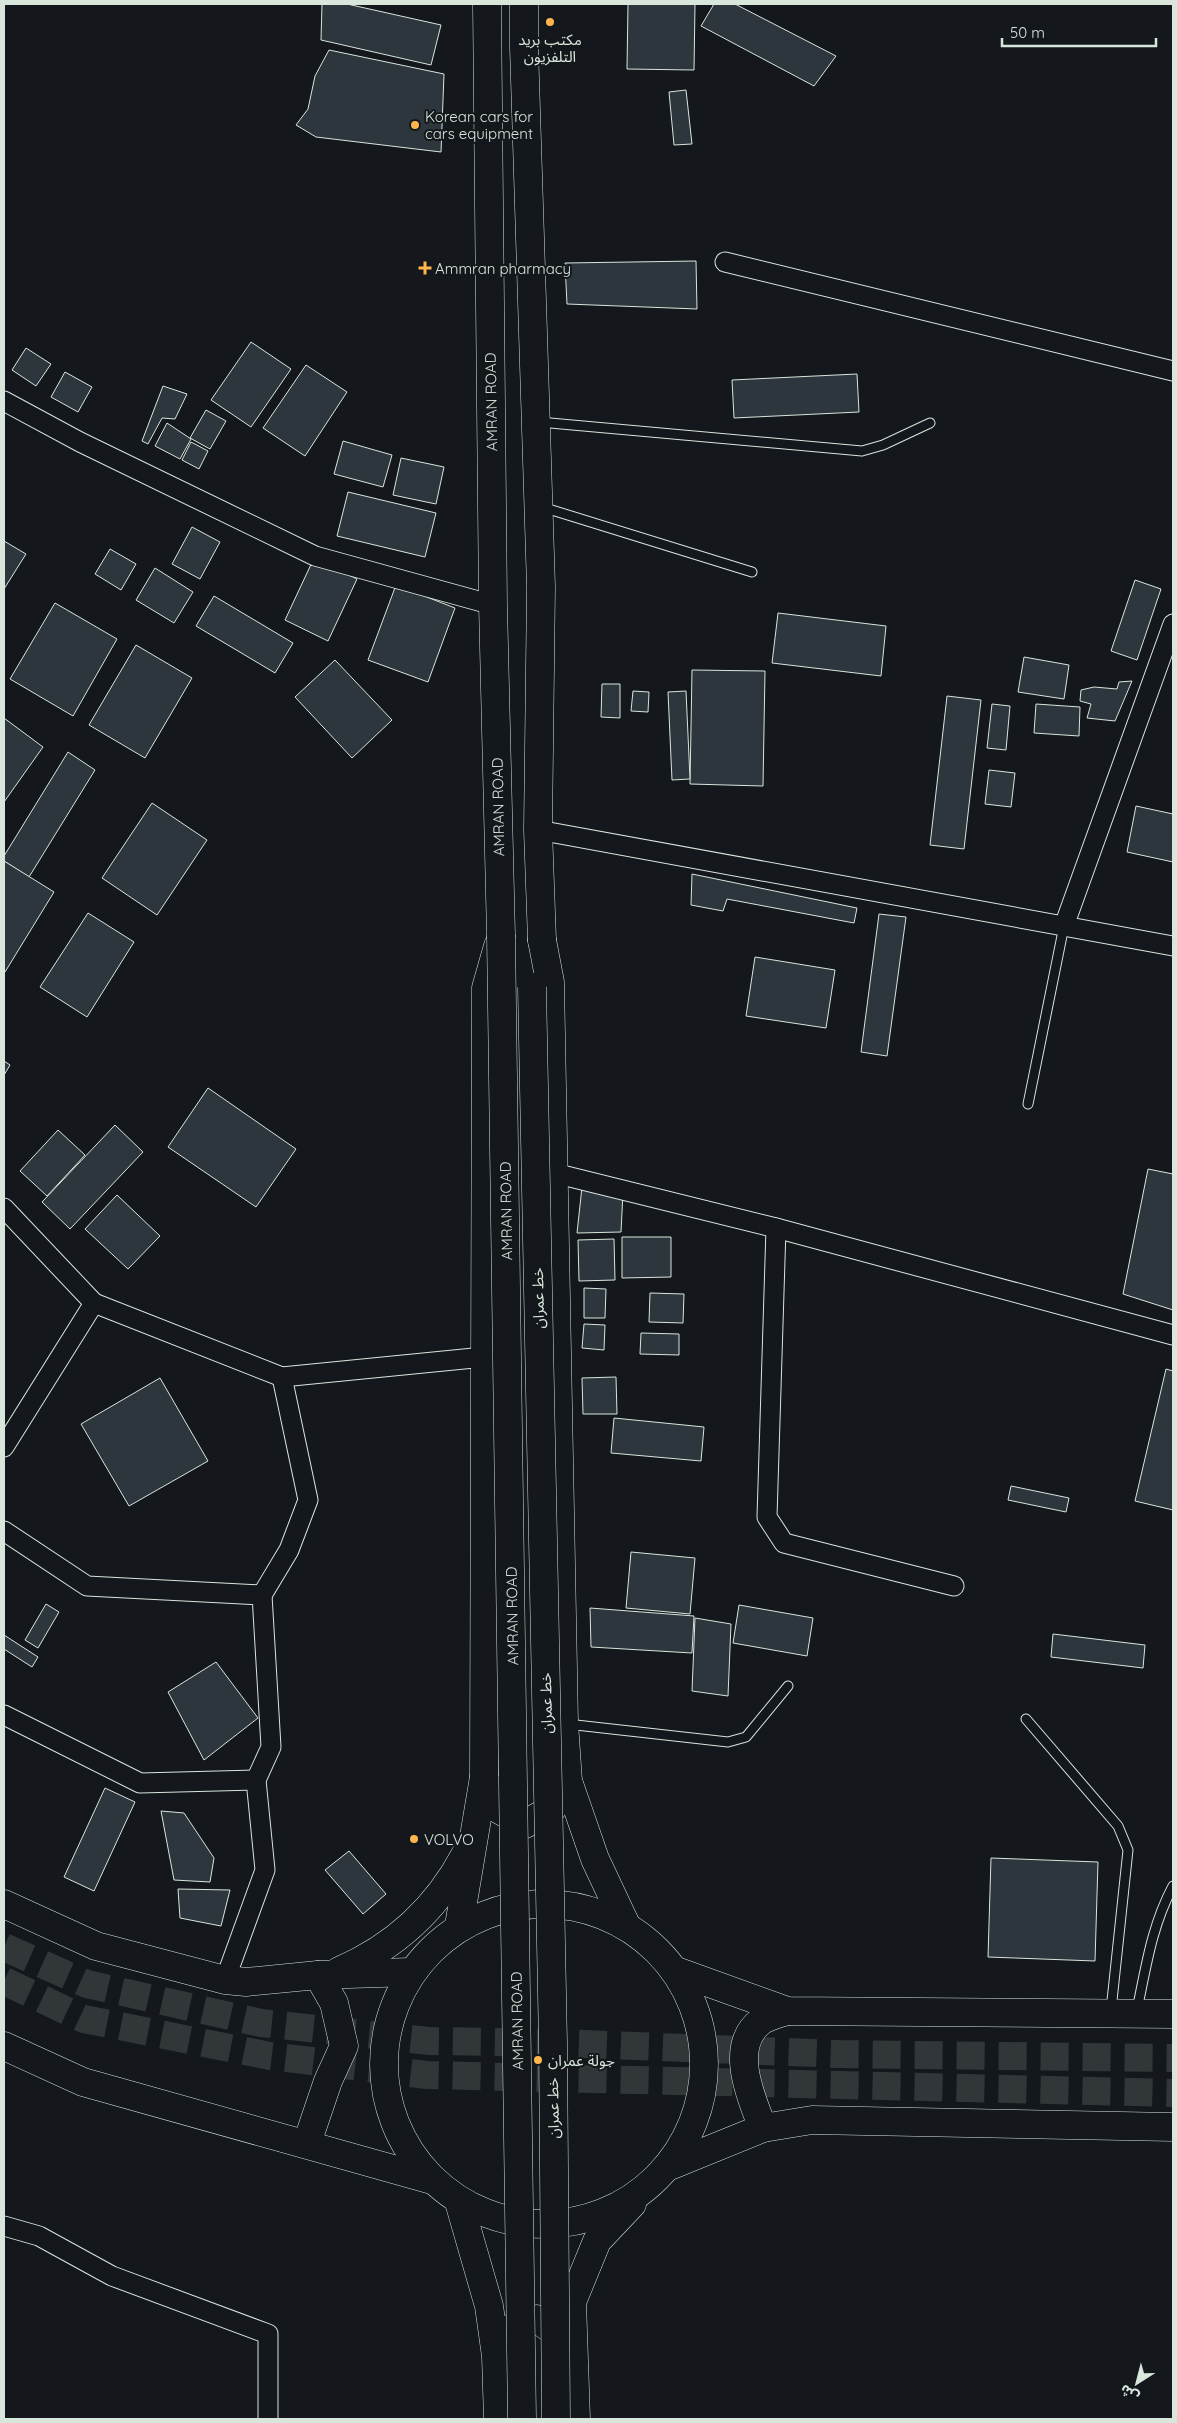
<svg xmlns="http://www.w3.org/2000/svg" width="1177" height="2423" font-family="Quicksand,'Noto Sans Arabic',sans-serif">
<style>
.building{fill:#2c363c;stroke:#d8e6dc}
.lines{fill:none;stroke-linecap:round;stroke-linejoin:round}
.highway-tunnel{stroke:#313739;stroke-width:28;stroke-dasharray:28 14;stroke-linecap:butt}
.lane-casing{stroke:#d8e6dc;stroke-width:11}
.street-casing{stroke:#d8e6dc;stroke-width:21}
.primary-casing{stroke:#d8e6dc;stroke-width:29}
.highway-casing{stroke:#d8e6dc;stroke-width:29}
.lane{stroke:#14181c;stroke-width:9}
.street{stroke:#14181c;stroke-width:19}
.primary{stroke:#14181c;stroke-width:28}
.highway{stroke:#14181c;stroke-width:28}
.highway-bridge-casing{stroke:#d8e6dc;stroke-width:29;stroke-linecap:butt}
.highway-bridge{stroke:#14181c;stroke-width:28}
.poi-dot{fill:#ffb74d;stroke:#14181c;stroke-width:2}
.labels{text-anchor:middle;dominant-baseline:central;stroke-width:4;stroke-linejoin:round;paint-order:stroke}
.poi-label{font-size:15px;fill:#d8e6dc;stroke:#14181c;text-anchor:start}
.street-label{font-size:15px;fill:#d8e6dc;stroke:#14181c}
</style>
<rect width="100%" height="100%" fill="#14181c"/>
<!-- building -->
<g class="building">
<path d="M322,4h25l94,21 -10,40 -110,-25z"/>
<path d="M628,4h67l-1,66 -67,-1z"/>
<path d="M714,4h21l101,52 -22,30 -113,-60z"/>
<path d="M329,50l115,24 -3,78 -125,-15 -20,-12 12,-16 7,-33z"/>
<path d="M686,90l6,54 -18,1 -5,-53z"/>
<path d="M696,261l1,48 -130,-5 -2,-41z"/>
<path d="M251,342l40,27 -40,58 -40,-27z"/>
<path d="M26,348l25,16 -15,22 -24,-16z"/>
<path d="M306,365l41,27 -42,64 -42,-28z"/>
<path d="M65,372l27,15 -14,25 -27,-15z"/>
<path d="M857,374l2,38 -125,6 -2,-38z"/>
<path d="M163,386l24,8 -12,25 -13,-1 -14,26 -6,-3z"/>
<path d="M206,410l20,11 -16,28 -20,-11z"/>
<path d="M167,423l24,16 -11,20 -25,-13z"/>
<path d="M343,441l49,14 -9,32 -49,-13z"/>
<path d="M191,442l17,9 -9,18 -17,-9z"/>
<path d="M401,458l43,9 -8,37 -43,-9z"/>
<path d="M348,492l88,21 -11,44 -88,-21z"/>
<path d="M192,527l28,15 -20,37 -28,-15z"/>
<path d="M4,541l22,13 -22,35z"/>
<path d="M110,549l26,15 -15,26 -26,-16z"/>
<path d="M314,558l43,21 -29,62 -43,-21z"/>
<path d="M155,568l38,24 -19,31 -38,-23z"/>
<path d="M1135,580l26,9 -24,71 -26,-9z"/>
<path d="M396,585l59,23 -27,74 -60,-22z"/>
<path d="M214,596l79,47 -18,30 -79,-47z"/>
<path d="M55,603l62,36 -44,77 -63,-37z"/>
<path d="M778,613l108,13 -5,50 -109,-13z"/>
<path d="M136,645l56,33 -47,80 -56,-33z"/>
<path d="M1024,657l45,8 -5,34 -46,-7z"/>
<path d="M335,660l57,60 -40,38 -57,-61z"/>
<path d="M692,670l73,1 -2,115 -73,-2z"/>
<path d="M1132,681l-17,40 -28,-3 4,-14 -11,-3 1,-11 13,-3 23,2 2,-7z"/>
<path d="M602,684h18v34l-19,-1z"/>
<path d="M633,691l16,1 -1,20 -17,-1z"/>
<path d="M686,691l4,88 -18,1 -4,-88z"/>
<path d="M947,696l34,4 -17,149 -34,-4z"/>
<path d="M992,704l18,2 -4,44 -19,-2z"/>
<path d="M1036,704l44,3 -1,29 -45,-3z"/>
<path d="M4,718l39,29 -39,55z"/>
<path d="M68,752l27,18 -66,107 -25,-16v-5z"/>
<path d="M989,770l26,3 -4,34 -26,-3z"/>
<path d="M152,803l55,37 -50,75 -55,-37z"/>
<path d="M1136,806l37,8v48l-46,-10z"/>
<path d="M4,861l50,31 -49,80h-1z"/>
<path d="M692,874l165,34 -3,15 -127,-24 -4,12 -32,-6z"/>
<path d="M88,913l46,29 -47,75 -47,-30z"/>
<path d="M879,914l27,3 -19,139 -26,-4z"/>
<path d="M755,957l80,13 -9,58 -80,-12z"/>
<path d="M4,1061l6,4 -6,10z"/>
<path d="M208,1088l88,61 -40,58 -88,-60z"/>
<path d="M115,1125l28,27 -73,77 -28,-27z"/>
<path d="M58,1130l27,25 -38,41 -27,-25z"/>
<path d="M1148,1169l25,5v136l-50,-16z"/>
<path d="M582,1187l41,5 -2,40 -44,1z"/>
<path d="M117,1195l43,41 -32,33 -43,-40z"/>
<path d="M622,1237h49v40l-49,1z"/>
<path d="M614,1239l1,41 -36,1 -1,-41z"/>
<path d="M584,1288l22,1 -1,29h-21z"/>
<path d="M650,1293l34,1 -1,29 -34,-1z"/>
<path d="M584,1324l21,1 -1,25 -22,-2z"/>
<path d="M641,1333l38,1v21l-39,-1z"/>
<path d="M1166,1369l7,2v139l-38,-9z"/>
<path d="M616,1377l1,37h-34l-1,-36z"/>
<path d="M160,1378l48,83 -79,45 -48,-82z"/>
<path d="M614,1418l90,9 -3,34 -90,-8z"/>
<path d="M1011,1486l58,12 -3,14 -58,-12z"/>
<path d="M631,1552l64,6 -5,56 -64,-6z"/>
<path d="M46,1604l13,8 -21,36 -13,-8z"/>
<path d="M739,1605l74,13 -6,38 -74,-13z"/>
<path d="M590,1608l104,8 -2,37 -101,-6z"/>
<path d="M695,1618l36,6 -3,72 -36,-5z"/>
<path d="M1053,1634l92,11 -2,23 -92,-11z"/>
<path d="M4,1635l34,22 -6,10 -28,-18z"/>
<path d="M216,1662l42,56 -54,42 -36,-68z"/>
<path d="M105,1788l30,14 -41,89 -30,-14z"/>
<path d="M161,1811l23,2 30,45 -4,24 -36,-2z"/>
<path d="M349,1851l37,43 -23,20 -38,-44z"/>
<path d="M991,1858l107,4 -3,99 -107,-4z"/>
<path d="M178,1889l52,1 -9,36 -41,-8z"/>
</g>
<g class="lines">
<!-- highway-tunnel -->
<g class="highway-tunnel">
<path d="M4,1947l83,37 174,39 168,18 128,2 282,11 334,4"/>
<path d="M4,1981l80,38 186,37 157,19 746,18"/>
</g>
<!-- lane casing -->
<g class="lane-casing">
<g id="lane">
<path d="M539,422l323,29 21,-6 47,-22"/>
<path d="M542,507l210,65"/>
<path d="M1028,1104l36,-178"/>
<path d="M1026,1719l92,107 10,24 -17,160"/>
<path d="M567,1724l161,18 18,-5 42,-51"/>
<path d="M1137,2010c9,-43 15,-85 36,-124"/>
</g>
</g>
<!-- street casing -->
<g class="street-casing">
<g id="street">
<path d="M725,262l448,109"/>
<path d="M4,401l76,41 235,114 178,49"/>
<path d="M538,830l635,116"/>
<path d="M1064,926l109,-302"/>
<path d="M554,1173l222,55 397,107"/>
<path d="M4,1208l90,95 188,74 202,-20"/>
<path d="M776,1228l-9,289 17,26 170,43"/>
<path d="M4,1447l90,-144"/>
<path d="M4,1531l83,55 175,9 9,152 -15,33 9,90 -40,110"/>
<path d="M262,1595l27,-45 19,-50 -26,-123"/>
<path d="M4,1715l136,68 116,-3"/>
<path d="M4,2226l35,10 73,40 156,58v85"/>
</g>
</g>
<!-- primary casing -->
<g class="primary-casing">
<g id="primary">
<path d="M487,4l6,601 8,330"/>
<path d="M524,4v43l17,540 -3,243 4,110"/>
</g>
</g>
<!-- highway casing -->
<g class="highway-casing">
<g id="highway">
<path d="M542,940l8,42 14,741 4,58 27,78 31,66"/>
<path d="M484,1777l14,32 27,15 27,-15 9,-16"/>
<path d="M4,1904l92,42 129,34 21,2 72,-7 93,-3"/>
<circle cx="544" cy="2064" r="160"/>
<path d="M459,1926l25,-149 2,-789 12,-42"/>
<path d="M339,1971c56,-24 98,-63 126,-116"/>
<path d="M676,1971l111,40 386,3"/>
<path d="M4,2046l79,36 349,98"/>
<path d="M763,2128c-12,-30 -35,-82 -2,-107 8,-5 17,-7 26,-10"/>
<path d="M307,2143l21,-62 16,-35 -10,-43 -16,-28"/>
<path d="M672,2165l91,-37 49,-8 361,7"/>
<path d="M459,2202l30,104 7,50 2,63"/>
<path d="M504,2336l2,-6 31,-11 17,12 13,18"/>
<path d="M576,2419l-4,-117 25,-61 35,-37"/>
</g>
</g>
<!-- lane -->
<use href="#lane" class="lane"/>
<!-- street -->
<use href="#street" class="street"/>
<!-- primary -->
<use href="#primary" class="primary"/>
<!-- highway -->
<use href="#highway" class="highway"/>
<!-- highway-bridge casing -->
<g class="highway-bridge-casing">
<g id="highway-bridge">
<path d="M501,935l21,1484"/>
<path d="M532,987l21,1056 3,376"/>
</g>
</g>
<!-- highway-bridge -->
<use href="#highway-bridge" class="highway-bridge"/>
</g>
<!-- markers -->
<g class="poi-dot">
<circle cx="550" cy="22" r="5"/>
<circle cx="415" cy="125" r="5"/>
<path d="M422.5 260.5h5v5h5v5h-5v5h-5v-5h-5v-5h5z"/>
<circle cx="414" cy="1839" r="5"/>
<circle cx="538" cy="2060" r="5"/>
</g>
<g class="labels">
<!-- poi labels -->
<g class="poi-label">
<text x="550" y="39" text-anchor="middle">مكتب بريد<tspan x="550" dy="17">التلفزيون</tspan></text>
<text x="425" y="116">Korean cars for<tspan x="425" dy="17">cars equipment</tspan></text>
<text x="435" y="268">Ammran pharmacy</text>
<text x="424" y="1839">VOLVO</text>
<text x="548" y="2060">جولة عمران</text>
</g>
<!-- street labels -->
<g class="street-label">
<text transform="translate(491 402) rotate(-91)">AMRAN ROAD</text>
<text transform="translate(498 807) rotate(-91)">AMRAN ROAD</text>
<text transform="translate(506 1211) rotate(-91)">AMRAN ROAD</text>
<text transform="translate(538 1298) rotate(-91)">خط عمران</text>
<text transform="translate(512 1616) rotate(-91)">AMRAN ROAD</text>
<text transform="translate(546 1703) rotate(-91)">خط عمران</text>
<text transform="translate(517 2021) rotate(-91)">AMRAN ROAD</text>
<text transform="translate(553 2108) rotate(-91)">خط عمران</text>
</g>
</g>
<!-- border -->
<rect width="1177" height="2423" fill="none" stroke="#d8e6dc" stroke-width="10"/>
<!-- north arrow -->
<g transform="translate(1137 2383) rotate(216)" stroke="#14181c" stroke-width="4" paint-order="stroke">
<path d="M0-4L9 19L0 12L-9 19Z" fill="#d8e6dc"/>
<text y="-8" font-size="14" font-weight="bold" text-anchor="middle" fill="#d8e6dc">ش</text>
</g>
<!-- scale -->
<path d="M1002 38v8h154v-8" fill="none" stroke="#d8e6dc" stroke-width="2.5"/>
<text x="1010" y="38" font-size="15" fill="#d8e6dc" stroke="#14181c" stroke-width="4" paint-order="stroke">50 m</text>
</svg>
